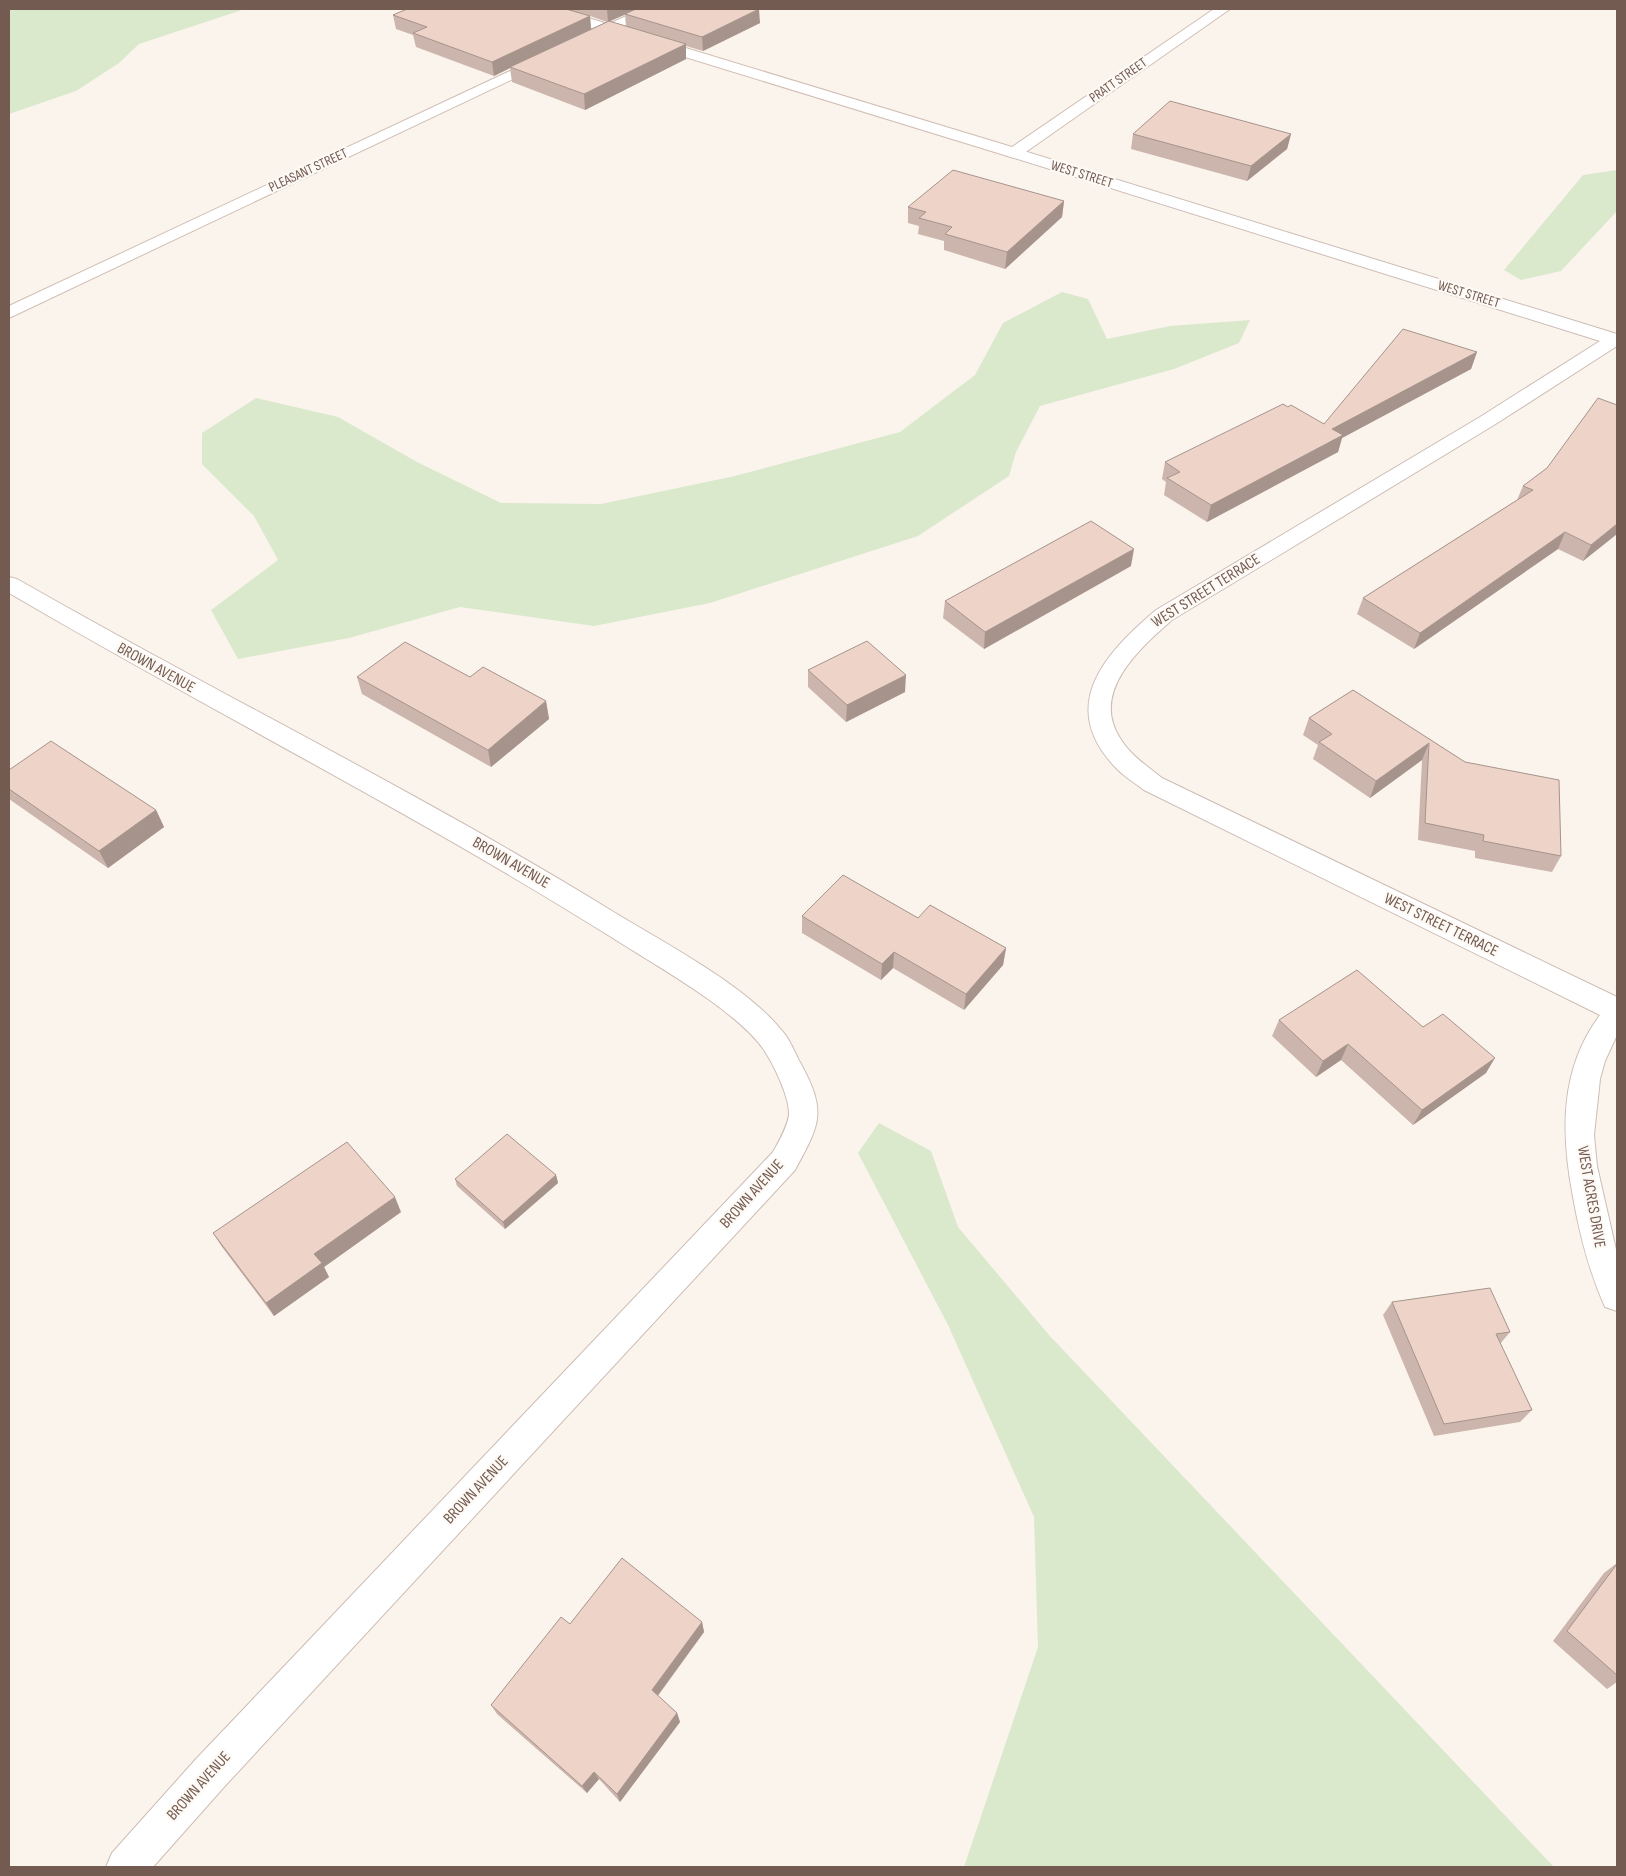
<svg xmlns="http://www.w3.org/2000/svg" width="1626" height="1876" font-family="'Sofia Sans Condensed',sans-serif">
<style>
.green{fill:#dae8cc}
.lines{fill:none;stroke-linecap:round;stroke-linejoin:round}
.lane-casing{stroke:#ccbcb4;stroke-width:2}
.street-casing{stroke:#ccbcb4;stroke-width:2}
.secondary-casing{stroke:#d1beb4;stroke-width:2}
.lane{fill:#fff;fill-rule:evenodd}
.street{fill:#fff;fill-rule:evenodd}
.secondary{fill:#fff;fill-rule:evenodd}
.wall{fill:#ccb5ac;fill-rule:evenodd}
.shaded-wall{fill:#a6948c}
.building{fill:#edd3c8;stroke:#a6948c}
.labels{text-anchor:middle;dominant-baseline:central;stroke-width:4.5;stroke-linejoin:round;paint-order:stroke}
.far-street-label{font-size:14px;fill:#745b52;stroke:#fdf9f4}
.street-label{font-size:16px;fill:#745b52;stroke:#fdf9f4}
</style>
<rect width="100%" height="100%" fill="#fbf4ed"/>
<!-- green -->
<g class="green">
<path d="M9,9h236l-106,35 -20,19 -43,28 -67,23z"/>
<path d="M1617,170v41l-56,60 -40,9 -17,-10 79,-95z"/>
<path d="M1062,292l26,7 19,40 63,-13 80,-6 -11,23 -65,26 -134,37 -24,46 -7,24 -91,60 -208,67 -116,23 -134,-19 -111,31 -111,21 -27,-49 67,-50 -24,-44 -52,-52v-31l54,-35 82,19 79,45 84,41 100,1 134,-28 165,-44 75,-57 28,-52z"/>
<path d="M879,1123l52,28 27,76 91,108 505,532h-590l74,-220 -4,-130 -86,-192 -90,-172z"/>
</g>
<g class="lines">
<!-- lane casing -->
<g class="lane-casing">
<path id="lane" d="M642,9h18l-46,23 -5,1 -7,-4 2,-3z"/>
</g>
<!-- street casing -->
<g class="street-casing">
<g id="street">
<path d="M539,9h21l54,17 2,3 -7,4 -5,-1 -63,-20z"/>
<path d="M1014,148l603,186v12l-123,79 -322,195c-32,28 -82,72 -52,118 10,17 27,28 42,40l455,219v38l-12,26 -5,18 -6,56 3,31 20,88v57l-12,-4c-16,-36 -25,-71 -32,-110 -12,-63 -14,-127 27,-182l-456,-225c-9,-7 -19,-13 -27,-21 -61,-62 -13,-115 39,-159l324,-193 120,-76 -592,-185 -2,-3z"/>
<path d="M9,577l8,2c197,113 402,213 595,332 52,32 134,74 171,121 8,9 12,22 18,32 26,48 19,60 -6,106l-571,617 -71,80h-47l6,-14 84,-94 577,-607c6,-11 14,-24 16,-37 1,-17 -15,-50 -25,-65 -28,-41 -113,-87 -156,-115 -195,-122 -401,-226 -599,-342z"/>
</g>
</g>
<!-- secondary casing -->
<g class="secondary-casing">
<g id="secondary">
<path d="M1214,9h16l-210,147 -6,2 -368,-113 -2,-3 2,-3h10l356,108z"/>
<path d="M544,55l5,1 2,3 -2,3 -540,256v-12z"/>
</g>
</g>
<!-- lane -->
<use href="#lane" class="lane"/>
<!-- street -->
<use href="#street" class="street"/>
<!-- secondary -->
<use href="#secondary" class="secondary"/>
</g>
<!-- wall -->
<g class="wall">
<path d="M407,9h350l3,14 -57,28 -17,-5v13l-101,51 -73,-28 -2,-14 -16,8 -78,-29 -3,-12 -17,-6 -3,-14zM625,14l1,13 -16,-6zM590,16l17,6 -16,7z"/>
<path d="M1133,134h158l-4,15 -40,32 -116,-32z"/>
<path d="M1064,201l-2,16 -57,52 -61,-19v-9l-26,-7 1,-8 -11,-3v-16z"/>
<path d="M1477,352l-6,17 -129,69 -4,14 -131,70 -43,-27 2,-13 -4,-3 3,-17 159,-38z"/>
<path d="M1617,405v129l-34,27 -25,-12 -144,100 -57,-35 6,-16 154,-98 6,-14 24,-18z"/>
<path d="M1131,566l-147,83 -41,-31 2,-17z"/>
<path d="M808,670l97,22 -59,30 -38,-35z"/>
<path d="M357,677h113l76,24 3,18 -58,48 -129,-73z"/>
<path d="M1353,690l112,72 96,94 -9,16 -77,-14v-7l-57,-11 4,-80 -52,38 -57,-39 5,-14 -15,-10 6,-17z"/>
<path d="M9,770l147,40 8,17 -56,41 -99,-69z"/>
<path d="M802,916l116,2 88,30 -3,17 -39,45 -71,-42 -12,12 -79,-47z"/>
<path d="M1279,1020l144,7 63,46 -73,52 -72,-65 -25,17 -44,-41z"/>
<path d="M556,1175l2,8 -53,46 -48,-43 -2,-7z"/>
<path d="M401,1212l-77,55 5,10 -55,39 -52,-69 -9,-14z"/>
<path d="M1392,1302l118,30 -10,12 32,66 -12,12 -86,14 -51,-121z"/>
<path d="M1617,1563v119l-10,7 -54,-48 51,-68z"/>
<path d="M702,1622l2,10 -46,64 19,17 3,9 -60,80 -21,-23 -12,14 -90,-79 -6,-9 79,-81z"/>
</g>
<!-- shaded-wall -->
<g class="shaded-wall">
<path d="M607,9h31l-30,13z"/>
<path d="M759,9l1,14 -57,28 -1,-14z"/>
<path d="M590,16l1,14 -81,37v1l-16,8 -2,-14z"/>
<path d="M686,44v15l-101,51 -1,-16z"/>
<path d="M1291,134l-4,15 -40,32 4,-15z"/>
<path d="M1064,201l-2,16 -57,52 2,-17z"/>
<path d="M1477,352l-6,17 -129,69 -4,14 -131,70 4,-17 121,-76z"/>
<path d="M1617,524v10l-34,27 8,-16z"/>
<path d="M1565,532l-7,17 -144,100 6,-16z"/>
<path d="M1134,549l-3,17 -147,83 1,-17z"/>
<path d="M906,675l-1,17 -59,30 1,-17z"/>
<path d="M546,701l3,18 -58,48 -3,-17z"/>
<path d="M1429,743l-7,17 -52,38 6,-17z"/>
<path d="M156,810l8,17 -56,41 -9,-17z"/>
<path d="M1006,948l-3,17 -39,45 2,-16z"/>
<path d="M894,952l-1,16 -12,12 1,-16z"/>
<path d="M1348,1044l-7,16 -25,17 7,-16z"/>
<path d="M1495,1058l-9,15 -73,52 9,-15z"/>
<path d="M556,1175l2,8 -53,46 -2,-7z"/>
<path d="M395,1197l6,15 -77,55 5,10 -55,39 -8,-13 48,-49z"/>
<path d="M702,1622l2,10 -49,67 -3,-9z"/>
<path d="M677,1713l3,9 -60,80 -3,-8z"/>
<path d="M594,1772l5,7 -12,14 -5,-7z"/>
</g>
<!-- building -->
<g class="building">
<path d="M407,9h159l24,7 -98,46 -79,-29 14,-6 -34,-12z"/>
<path d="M636,9h123l-57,28 -77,-23z"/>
<path d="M609,21l77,23 -102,50 -74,-27z"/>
<path d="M1170,101l121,33 -40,32 -118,-32z"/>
<path d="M953,170l111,31 -57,51 -62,-18 7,-7 -33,-9 7,-6 -18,-5z"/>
<path d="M1403,329l74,23 -145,77 11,6 -132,70 -44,-27 13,-6 -15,-10 118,-58 5,3 3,-2 33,19z"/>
<path d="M1598,398l19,7v119l-26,21 -26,-13 -145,101 -57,-35 170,-108 -10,-4 24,-18z"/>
<path d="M1091,521l43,28 -149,83 -40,-31z"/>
<path d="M867,641l39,34 -59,30 -39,-35z"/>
<path d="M405,642l65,35 13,-10 63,34 -58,49 -131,-73z"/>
<path d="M1353,690l112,72 94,18 2,76 -78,-15 1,-6 -59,-12 4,-80 -53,38 -57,-39 13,-8 -23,-16z"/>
<path d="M51,741l105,69 -57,41 -90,-62v-19z"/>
<path d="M843,875l75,43 12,-13 76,43 -40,46 -72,-42 -12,12 -80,-48z"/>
<path d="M1357,970l66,57 20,-13 52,44 -73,52 -74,-66 -25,17 -44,-41z"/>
<path d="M507,1134l49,41 -53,47 -48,-43z"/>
<path d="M347,1142l48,55 -81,57 8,9 -56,40 -53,-70z"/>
<path d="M1490,1288l20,44 -14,2 36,76 -88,14 -52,-122z"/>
<path d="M622,1558l80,64 -50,68 25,23 -60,81 -23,-22 -12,14 -91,-81 70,-88 9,7z"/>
<path d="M1617,1564v111l-50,-44z"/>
</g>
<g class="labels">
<!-- far-street labels -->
<g class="far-street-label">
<text transform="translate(1118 80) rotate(-35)">PRATT STREET</text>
<text transform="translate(308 170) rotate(-25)">PLEASANT STREET</text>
<text transform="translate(1082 174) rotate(17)">WEST STREET</text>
<text transform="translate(1469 294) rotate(17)">WEST STREET</text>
</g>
<!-- street labels -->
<g class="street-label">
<text transform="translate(1206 591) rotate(-32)">WEST STREET TERRACE</text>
<text transform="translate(156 668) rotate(29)">BROWN AVENUE</text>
<text transform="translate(511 863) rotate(30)">BROWN AVENUE</text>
<text transform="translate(1441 925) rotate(26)">WEST STREET TERRACE</text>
<text transform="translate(752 1194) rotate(-48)">BROWN AVENUE</text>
<text transform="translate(1591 1197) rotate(80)">WEST ACRES DRIVE</text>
<text transform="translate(476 1490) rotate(-47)">BROWN AVENUE</text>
<text transform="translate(199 1786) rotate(-48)">BROWN AVENUE</text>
</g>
</g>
<!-- border -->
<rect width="1626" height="1876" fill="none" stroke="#745b52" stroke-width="20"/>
</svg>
